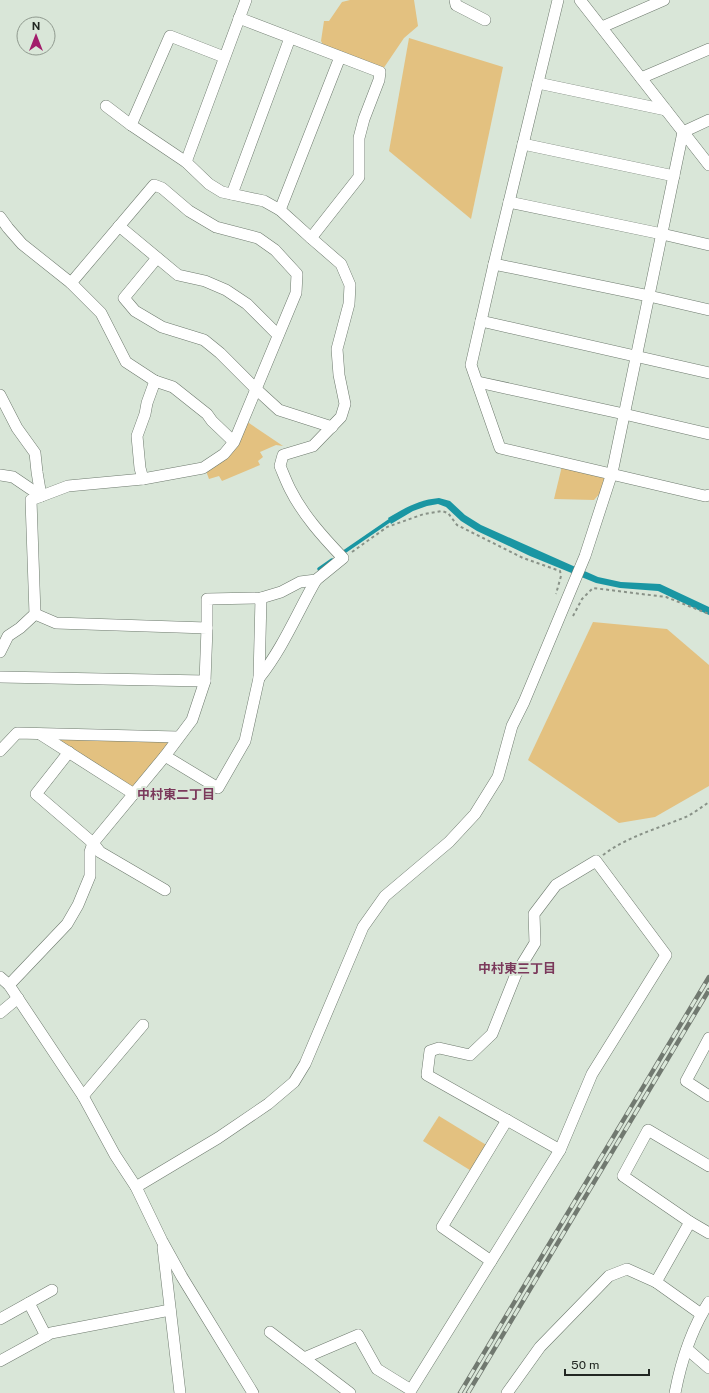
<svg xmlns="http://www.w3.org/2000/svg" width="709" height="1393" font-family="'Public Sans','Noto Sans JP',sans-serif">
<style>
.green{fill:#e3c180}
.water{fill:#1a96a3}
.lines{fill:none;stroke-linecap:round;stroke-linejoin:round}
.stream{stroke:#1a96a3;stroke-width:3.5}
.minor-casing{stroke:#6e7a6e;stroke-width:12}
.path{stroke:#899288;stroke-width:2;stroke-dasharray:3 3;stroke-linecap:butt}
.minor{stroke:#fff;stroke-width:11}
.rail-casing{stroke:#717970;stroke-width:4.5}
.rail{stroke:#d9e6d8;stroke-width:3;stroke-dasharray:9;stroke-linecap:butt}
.labels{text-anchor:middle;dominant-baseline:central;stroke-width:4;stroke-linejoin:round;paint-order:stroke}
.neighbourhood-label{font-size:13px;font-weight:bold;fill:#7b395b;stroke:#d9e6d8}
</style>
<rect width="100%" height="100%" fill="#d9e6d8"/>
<!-- green -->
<g class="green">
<path d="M350,0h64l4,26 -14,12 -21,31 -58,-21 -4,-7 3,-20h5l13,-19z"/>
<path d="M409,38l94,29 -32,152 -82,-68z"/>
<path d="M246,421l37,25 -7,-1 -16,7 3,5 -5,4 2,4 -38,16 -3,-5 -10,3 -3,-8z"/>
<path d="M562,466l45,9 -6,17 -7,8 -40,-1z"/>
<path d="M593,622l74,7 42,36v121l-54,31 -36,6 -91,-63z"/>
<path d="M46,736l128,3 -40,51z"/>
<path d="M439,1116l49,30 -15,26 -50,-31z"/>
</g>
<!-- water -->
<path class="water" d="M439,498l11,3 15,14 16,10 117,52 23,5 39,2 49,23v8l-51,-24 -38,-3 -24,-5 -66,-27 -53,-25 -16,-10 -15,-14 -8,-3 -11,2 -14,5 -22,13 -3,-6c17,-10 30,-18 51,-20z"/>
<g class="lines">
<!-- stream -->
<g class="stream">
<path d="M341,554l51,-35"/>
<path d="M319,569l13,-9"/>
</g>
<!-- minor casing -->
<g class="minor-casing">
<g id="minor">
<path d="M455,0l1,5 29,15"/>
<path d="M558,0l-64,264 -23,101 29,83 205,48 4,-1"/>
<path d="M580,0l129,165"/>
<path d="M239,18l141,54 -1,8 -15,39 -5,19v39l-48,61"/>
<path d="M602,27l62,-27"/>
<path d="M641,78l68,-29"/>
<path d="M538,83l128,27"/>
<path d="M106,106l25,19"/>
<path d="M523,144l151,32"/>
<path d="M186,162l60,-162"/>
<path d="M232,194l58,-156"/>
<path d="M509,202l153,32 47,11"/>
<path d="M280,210l60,-153"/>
<path d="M0,217l8,11 14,16 49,39"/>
<path d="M119,226l59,49 27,6 21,9 21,14 31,31"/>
<path d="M157,258l-33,40 11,13 27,16 42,13 16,13 36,36 23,21 53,17"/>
<path d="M494,264l155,32 60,14"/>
<path d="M481,321l228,52"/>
<path d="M478,382l146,32 85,20"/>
<path d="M0,395l17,33 18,25 2,19 4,24"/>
<path d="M0,475l13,2 28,19"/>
<path d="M143,479l-3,-11 -3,-32 8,-22 2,-11 8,-22"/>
<path d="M207,628v-29l54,-1 20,-6 19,-10 16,-2 27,-22c-20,-21 -40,-43 -53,-69 -4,-8 -7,-16 -10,-23l3,-11 30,-9 28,-29 4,-13 -6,-29 -2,-26 12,-45 1,-19 -9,-21 -30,-26 -31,-28 -16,-9 -42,-9 -13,-8 -23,-22 -55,-37 39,-89 54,21"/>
<path d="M0,652l8,-16 12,-8 15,-14 -4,-114 37,-14 75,-7 60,-11 21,-14 10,-12 62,-149 1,-19 -22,-24 -17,-12 -42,-11 -27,-16 -27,-23 -8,-3 -83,98 30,30 25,49 29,19 18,6 34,27 5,7 22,21"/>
<path d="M0,677l205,4"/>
<path d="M259,678c24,-30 38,-65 57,-98"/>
<path d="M40,734l94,60"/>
<path d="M0,751l17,-18 161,4"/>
<path d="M69,752l-33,42 57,49 7,9 65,38"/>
<path d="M165,756l53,32 27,-47 14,-63 2,-80"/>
<path d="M596,861l70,94 -74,119 -32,76 -133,-75 3,-24 9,-3 31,7 22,-21 24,-60 19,-31 -1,-29 22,-29z"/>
<path d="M0,977l9,8 74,111 32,59 21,32 26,54 20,36 71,116"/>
<path d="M9,985l58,-61 11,-19 12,-29v-24l3,-9 72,-87 27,-36 13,-39 2,-53 -151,-5 -21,-9"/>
<path d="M0,1013l18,-15"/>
<path d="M709,1038l-23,43 23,15"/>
<path d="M83,1096l60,-71"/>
<path d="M709,1166l-61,-36 -25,46 67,46 19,11"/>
<path d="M136,1187l82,-49 50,-34 26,-22 11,-18 58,-137 22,-31 64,-54 26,-28 23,-37 14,-51 12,-24 61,-146 27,-83 71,-341 26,-12"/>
<path d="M690,1222l-34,60 45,32"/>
<path d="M163,1247l17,146"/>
<path d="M491,1261l-49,-34 65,-107"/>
<path d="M29,1303l17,33"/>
<path d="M0,1319l52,-29"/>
<path d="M270,1332l80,61"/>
<path d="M687,1349l22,19"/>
<path d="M304,1358l54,-23 19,34 34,21 149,-240"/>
<path d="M0,1361l51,-28 119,-23"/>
<path d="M507,1393l33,-46 69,-71 18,-7 29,13"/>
<path d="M675,1393c6,-31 17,-65 34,-91"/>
</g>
</g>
<!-- path -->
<g class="path">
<path d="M352,552l35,-25 37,-13 18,-3 6,2 9,12 66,33 37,13 1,5 -5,18"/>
<path d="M573,616l9,-17 11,-11 73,9 43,17"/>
<path d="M603,855c25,-19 57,-27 85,-39 7,-4 14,-9 21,-14"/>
</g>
<!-- minor -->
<use href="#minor" class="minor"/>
<!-- rail casing -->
<g class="rail-casing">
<g id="rail">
<path d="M460,1393l249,-416"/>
<path d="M468,1393l241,-403"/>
</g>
</g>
<!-- rail -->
<use href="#rail" class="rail"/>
</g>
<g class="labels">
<!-- neighbourhood labels -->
<g class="neighbourhood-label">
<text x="176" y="794">中村東二丁目</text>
<text x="517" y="968">中村東三丁目</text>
</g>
</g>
<!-- north arrow -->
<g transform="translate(36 36)"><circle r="19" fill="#d9e6d8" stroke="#909a8f"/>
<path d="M0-3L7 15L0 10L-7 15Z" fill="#a21d6b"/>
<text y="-6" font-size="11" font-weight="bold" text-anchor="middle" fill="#222722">N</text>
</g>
<!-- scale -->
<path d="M565 1369v6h84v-6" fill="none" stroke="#222722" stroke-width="2"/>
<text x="571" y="1369" font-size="12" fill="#222722" stroke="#d9e6d8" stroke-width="3" paint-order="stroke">50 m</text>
</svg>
